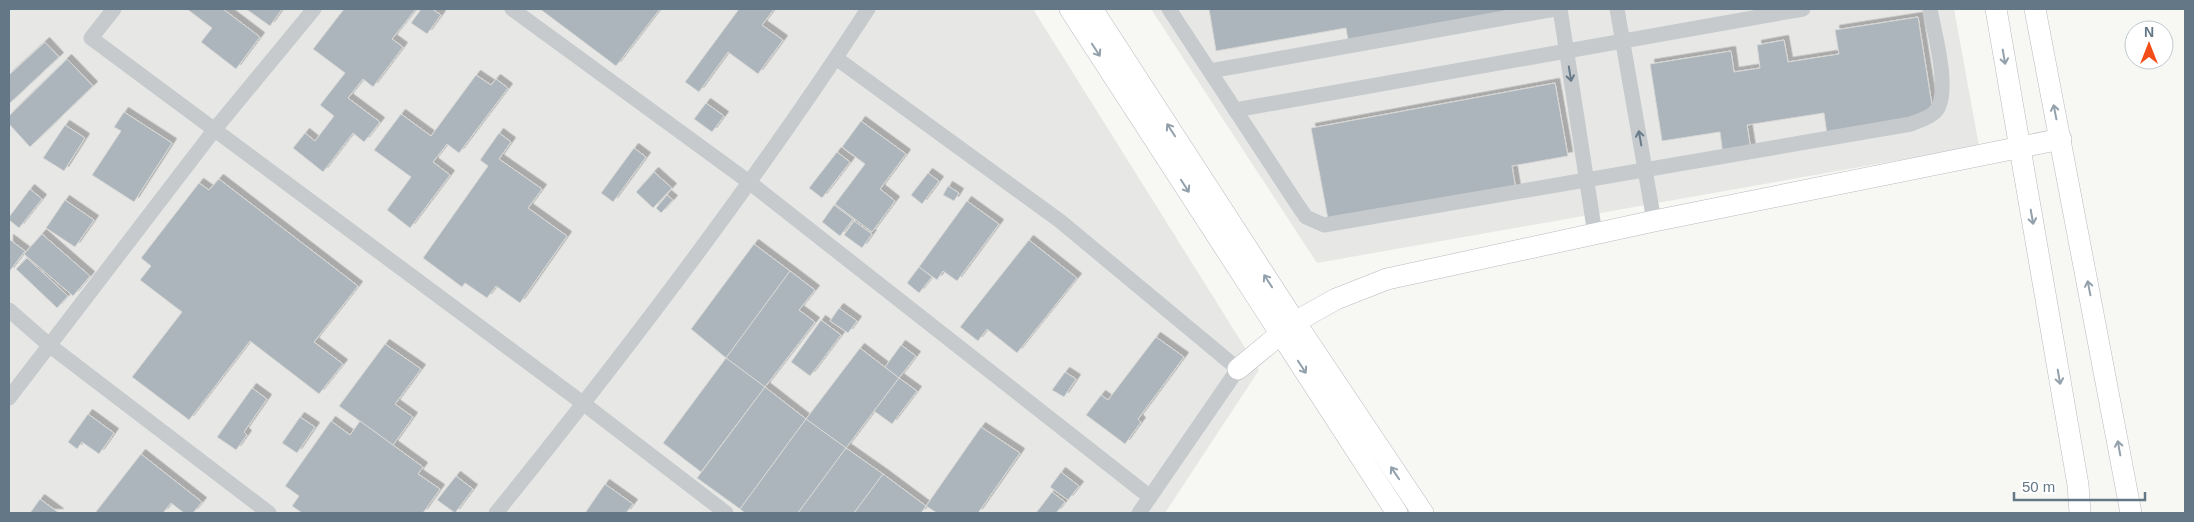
<svg xmlns="http://www.w3.org/2000/svg" width="2194" height="522" font-family="Helvetica,sans-serif">
<style>
.built{fill:#e7e8e6}
.building{fill:#acb5bb;stroke:#d8d8d6;filter:url(#shadow)}
.lines{fill:none;stroke-linecap:round;stroke-linejoin:round}
.secondary-casing{stroke:#b6bcc0;stroke-width:22}
.street{stroke:#c6cacd;stroke-width:15}
.secondary{stroke:#fff;stroke-width:21}
.oneway{stroke:#92a0ab}
.oneway2{stroke:#687b8a}
</style>
<defs>
<filter id="shadow"><feDropShadow dx="4.5" dy="-4.5" stdDeviation="0" flood-color="#0004"/></filter>
</defs>
<rect width="100%" height="100%" fill="#f7f7f3"/>
<!-- built -->
<g class="built">
<path d="M9,9h1024l226,361 -94,143h-1156z"/>
<path d="M1151,9h803l25,137 -662,117z"/>
</g>
<!-- building -->
<g class="building">
<path d="M187,9h36l37,28 -24,32 -35,-27 11,-14z"/>
<path d="M246,9h36l-12,17z"/>
<path d="M344,9h72l-24,30 11,8 -30,40 -10,-8 -15,19 32,24 -16,20 -11,-9 -30,39 -30,-24 12,-15 10,8 19,-25 -14,-11 25,-32 -32,-24z"/>
<path d="M421,9h11l9,6 -14,19 -16,-11z"/>
<path d="M540,9h120l-44,57z"/>
<path d="M739,9h35l-12,16 21,15 -25,34 -30,-22 -29,40 -14,-10z"/>
<path d="M1209,9h330l-190,38 -3,-19 -130,23z"/>
<path d="M1918,17l16,101 -107,17 -3,-22 -77,12 4,25 -28,5 -3,-23 -58,9 -12,-77 81,-13 3,21 26,-4 -3,-23 27,-5 4,22 51,-8 -4,-24z"/>
<path d="M45,42l14,15 -50,47v-29z"/>
<path d="M67,59l26,27 -63,61 -21,-23v-8z"/>
<path d="M476,75l15,10 5,-6 12,9 -49,65 -12,-9 -14,18 17,13 -40,53 -23,-18 24,-33 -37,-27 27,-36 30,22z"/>
<path d="M1555,83l13,73 -56,10 5,30 -187,34 -19,-102z"/>
<path d="M706,103l18,13 -12,16 -18,-13z"/>
<path d="M124,112l48,31 -38,59 -42,-27 29,-44 -7,-4z"/>
<path d="M861,121l45,33 -26,35 15,12 -23,31 -37,-28 30,-40 -23,-17z"/>
<path d="M65,125l20,13 -21,33 -21,-13z"/>
<path d="M499,133l12,9 -12,17 43,30 -14,19 39,28 -47,67 -24,-17 -9,12 -22,-15 -3,4 -39,-29 65,-92 -8,-6z"/>
<path d="M634,148l12,9 -33,45 -12,-9z"/>
<path d="M837,152l13,10 -28,36 -13,-10z"/>
<path d="M654,172l18,16 -19,20 -17,-16z"/>
<path d="M928,173l11,8 -17,23 -11,-9z"/>
<path d="M219,179l139,107 -44,56 29,22 -24,30 -69,-53 -61,79 -57,-43 50,-65 -42,-32 11,-14 -10,-8 58,-75 10,7z"/>
<path d="M948,186l11,7 -5,8 -11,-6z"/>
<path d="M30,189l12,10 -23,29 -10,-8v-3z"/>
<path d="M667,195l6,5 -12,13 -5,-5z"/>
<path d="M65,200l29,20 -19,27 -29,-19z"/>
<path d="M967,201l32,23 -42,57 -14,-10 -6,9 -18,-13z"/>
<path d="M834,205l19,14 -13,17 -18,-14z"/>
<path d="M854,221l18,13 -10,14 -18,-13z"/>
<path d="M42,234l48,42 -17,20 -49,-42z"/>
<path d="M9,239l16,12 -16,21z"/>
<path d="M1029,240l48,38 -60,75 -30,-24 -9,12 -18,-14z"/>
<path d="M754,244l36,27 -64,87 -35,-29z"/>
<path d="M27,258l41,38 -11,12 -41,-39z"/>
<path d="M919,267l13,10 -13,16 -12,-10z"/>
<path d="M790,271l25,19 -16,20 16,12 -50,65 -39,-29z"/>
<path d="M839,308l18,13 -9,12 -18,-12z"/>
<path d="M821,320l20,15 -31,41 -19,-14z"/>
<path d="M1156,337l28,20 -46,62 3,3 -16,22 -39,-29 15,-20 7,5z"/>
<path d="M385,344l36,25 -26,35 18,13 -20,28 -54,-39z"/>
<path d="M901,345l15,11 -17,22 -14,-11z"/>
<path d="M860,348l39,30 -53,70 -40,-29z"/>
<path d="M726,358l39,29 -64,85 -38,-29z"/>
<path d="M1065,372l11,7 -12,18 -12,-7z"/>
<path d="M899,378l18,13 -25,33 -18,-13z"/>
<path d="M765,387l41,32 -66,90 -43,-31z"/>
<path d="M252,388l15,11 -23,33 3,3 -11,15 -19,-13z"/>
<path d="M88,414l26,19 -15,21 -17,-12 -5,7 -9,-7z"/>
<path d="M300,417l15,10 -18,26 -15,-10z"/>
<path d="M806,419l40,29 -48,65h-53l-5,-4z"/>
<path d="M331,421l19,14 10,-14 63,46 -5,7 22,15 -17,24h-121l-10,-7 7,-10 -14,-10z"/>
<path d="M981,427l39,26 -42,60h-41l-11,-7z"/>
<path d="M846,448l37,26 -29,39h-56z"/>
<path d="M141,454l61,48 -9,11h-9l-13,-10 -8,10h-68z"/>
<path d="M1061,472l18,14 -11,14 -18,-13z"/>
<path d="M883,474l43,32 -5,7h-67z"/>
<path d="M456,476l17,13 -18,24 -18,-13z"/>
<path d="M605,484l28,20 -7,9h-41z"/>
<path d="M1052,492l13,10 -9,11h-20z"/>
<path d="M40,499l19,14h-29z"/>
</g>
<g class="lines">
<!-- secondary casing -->
<g class="secondary-casing">
<g id="secondary">
<path d="M1070,9l327,504"/>
<path d="M1092,9l203,313 128,191"/>
<path d="M1996,9l82,476 2,28"/>
<path d="M2035,9l96,504"/>
<path d="M1238,369l57,-47 41,-23 51,-20 267,-58 407,-82"/>
</g>
</g>
<!-- street -->
<g class="street">
<path d="M114,9l-23,29 493,366 142,109"/>
<path d="M512,9l237,173 401,315"/>
<path d="M1169,9l130,198 7,10 18,8 587,-101c7,-3 18,-6 24,-12 17,-17 -1,-81 -5,-103"/>
<path d="M1560,9l35,225"/>
<path d="M1617,9l37,212"/>
<path d="M836,58l224,163 178,148 -99,144"/>
<path d="M1210,71l345,-62"/>
<path d="M1235,110l568,-101"/>
<path d="M9,310l40,35 220,168"/>
<path d="M9,398l206,-269 99,-120"/>
<path d="M496,513c131,-162 258,-329 372,-504"/>
</g>
<!-- secondary -->
<use href="#secondary" class="secondary"/>
</g>
<!-- one-way arrows -->
<defs><path id="oneway-shaft" d="M-6 0H5M1.5-3L5.5 0L1.5 3" fill="none" stroke-width="1.6" stroke-linecap="round" stroke-linejoin="round" transform="scale(1.25)"/></defs>
<g class="oneway">
<use href="#oneway-shaft" transform="translate(1096 50) rotate(57)"/>
<use href="#oneway-shaft" transform="translate(2004 57) rotate(80)"/>
<use href="#oneway-shaft" transform="translate(2055 112) rotate(-101)"/>
<use href="#oneway-shaft" transform="translate(1171 130) rotate(-123)"/>
<use href="#oneway-shaft" transform="translate(1185 186) rotate(57)"/>
<use href="#oneway-shaft" transform="translate(2032 217) rotate(80)"/>
<use href="#oneway-shaft" transform="translate(1268 281) rotate(-123)"/>
<use href="#oneway-shaft" transform="translate(2089 288) rotate(-101)"/>
<use href="#oneway-shaft" transform="translate(1302 367) rotate(57)"/>
<use href="#oneway-shaft" transform="translate(2059 377) rotate(80)"/>
<use href="#oneway-shaft" transform="translate(2119 448) rotate(-100)"/>
<use href="#oneway-shaft" transform="translate(1395 473) rotate(-124)"/>
</g>
<g class="oneway2">
<use href="#oneway-shaft" transform="translate(1570 74) rotate(81)"/>
<use href="#oneway-shaft" transform="translate(1640 138) rotate(-100)"/>
</g>
<!-- border -->
<rect width="2194" height="522" fill="none" stroke="#637787" stroke-width="20"/>
<!-- north arrow -->
<g transform="translate(2149 45)"><circle r="24" fill="#ffffff" stroke="#c1c9cf"/>
<path d="M0-4L9 19L0 12L-9 19Z" fill="#f34d17"/>
<text y="-8" font-size="14" font-weight="bold" text-anchor="middle" fill="#637787">N</text>
</g>
<!-- scale -->
<path d="M2014 492v8h131v-8" fill="none" stroke="#637787" stroke-width="2.5"/>
<text x="2022" y="492" font-size="15" fill="#637787" stroke="#ffffff" stroke-width="4" paint-order="stroke">50 m</text>
</svg>
